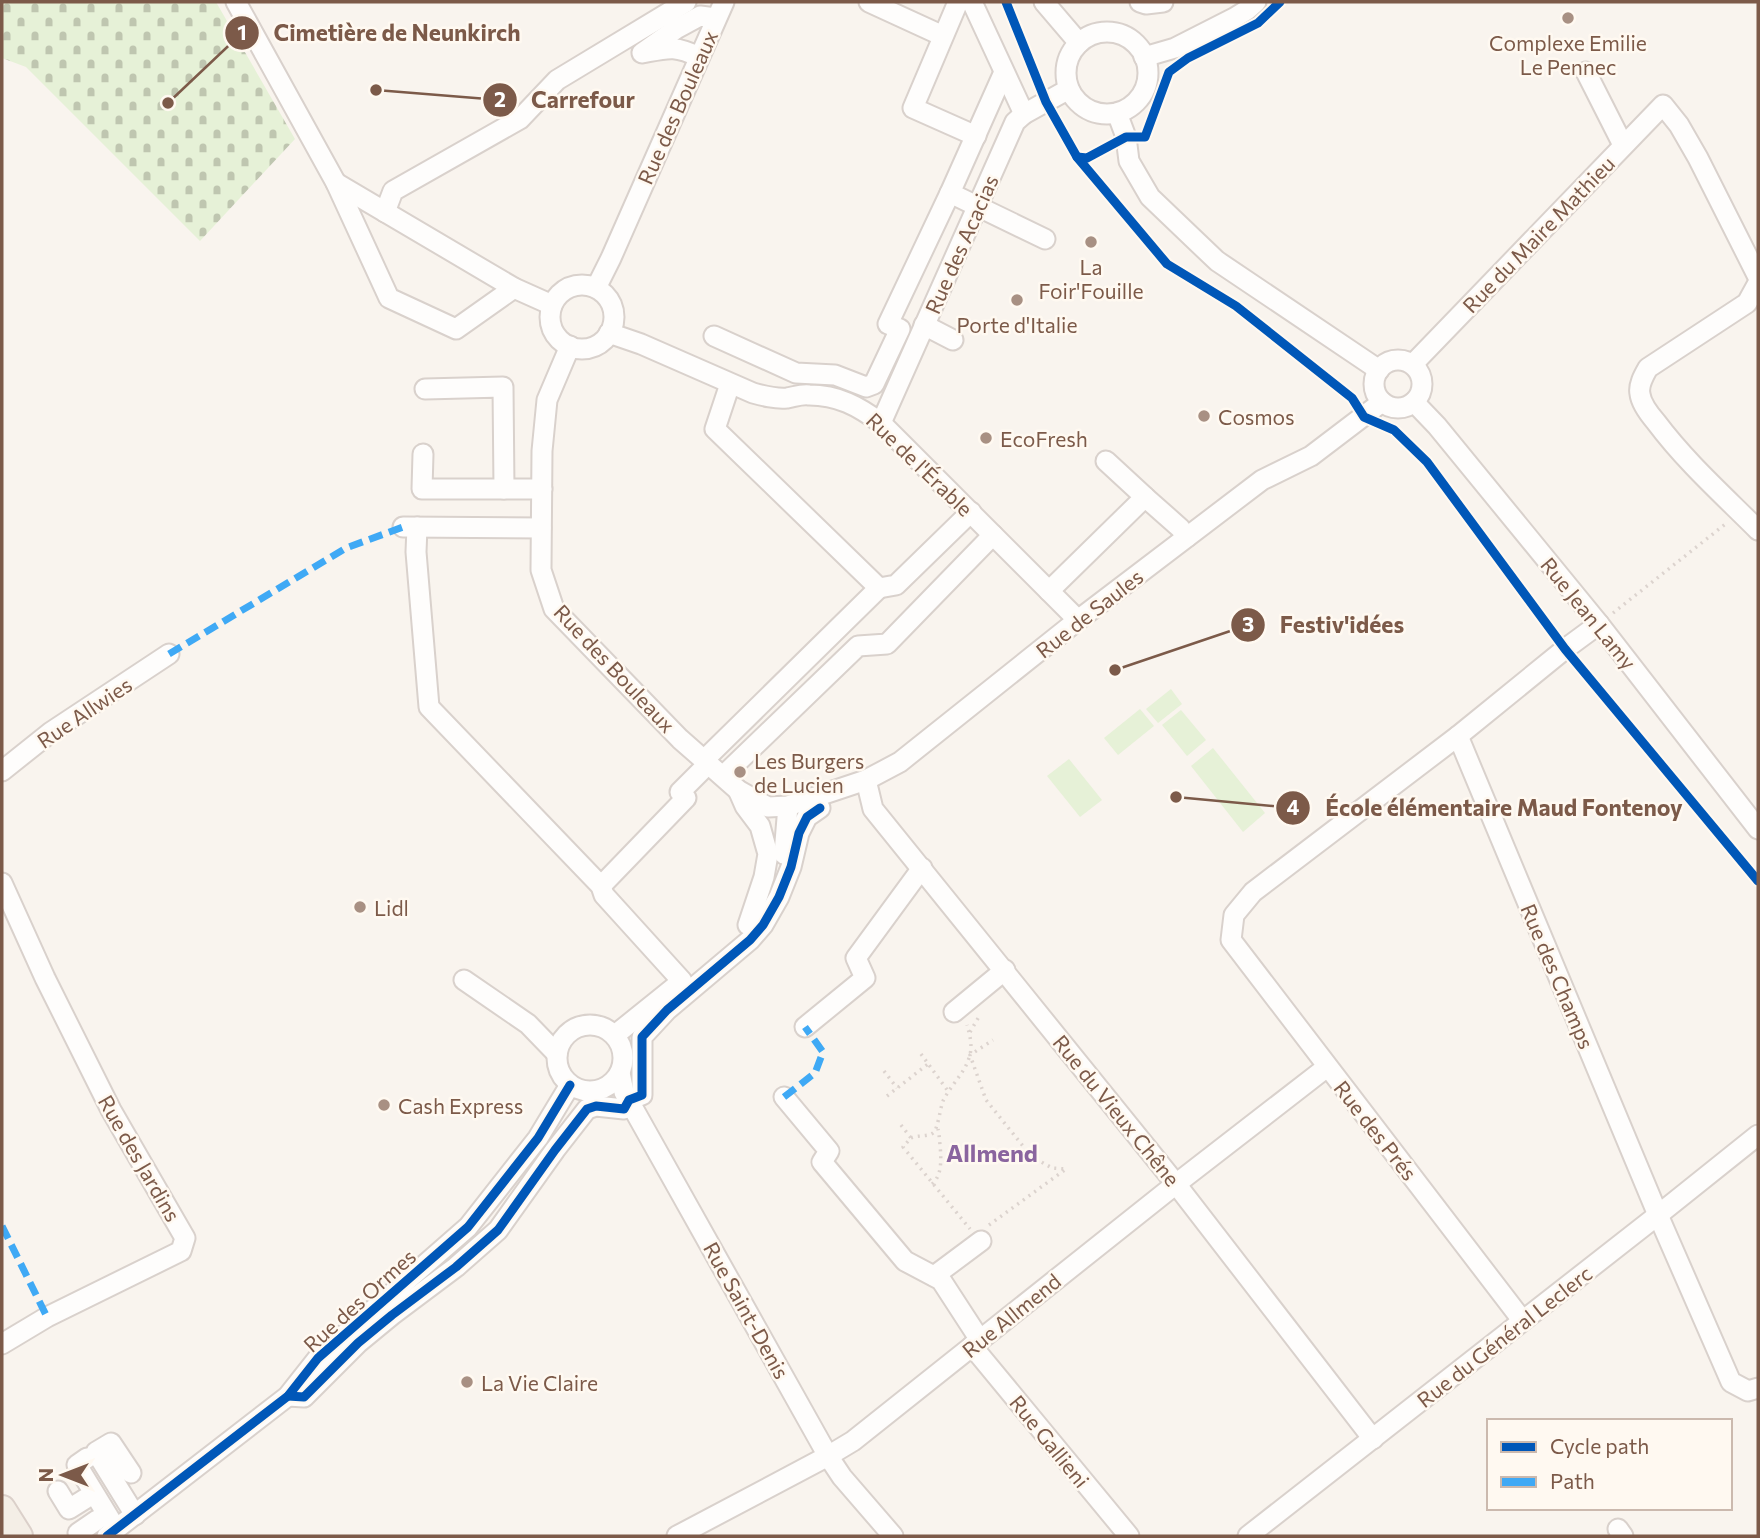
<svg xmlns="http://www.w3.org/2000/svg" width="1760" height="1538" font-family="Commissioner,sans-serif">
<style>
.cemetery{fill:url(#cemetery-stones)}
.garden{fill:#e6f1d7}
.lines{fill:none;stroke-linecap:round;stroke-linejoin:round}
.minor-casing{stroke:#d9d1cc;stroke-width:23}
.major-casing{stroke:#dbd0ca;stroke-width:30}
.path{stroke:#dcd3ce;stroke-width:3.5;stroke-dasharray:2 5;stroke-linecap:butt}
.minor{stroke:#fefdfc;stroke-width:19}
.major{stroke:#f4eee6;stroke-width:26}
.quiet{stroke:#3fa9f5;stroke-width:7;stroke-dasharray:14 7;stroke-linecap:butt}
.cycleway-casing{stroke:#fff9f1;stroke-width:13}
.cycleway{stroke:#0057b8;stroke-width:9}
.poi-dot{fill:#a89083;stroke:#fff9f1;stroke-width:2.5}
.labels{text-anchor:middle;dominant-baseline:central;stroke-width:5;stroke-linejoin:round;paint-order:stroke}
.poi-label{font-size:21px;fill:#7c5a49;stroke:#fff9f1;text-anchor:start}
.street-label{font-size:21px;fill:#7c5a49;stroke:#fff9f1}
.quarter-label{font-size:24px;font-weight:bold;fill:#8a659f;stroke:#fff9f1}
.leader{fill:none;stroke:#7c5a49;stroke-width:2.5}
.callout-dot{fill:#7c5a49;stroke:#fff9f1;stroke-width:2.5}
.mark-label{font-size:21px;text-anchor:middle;font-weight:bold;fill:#fff}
.callout-label{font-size:23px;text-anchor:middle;font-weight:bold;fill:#7c5a49;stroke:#fff9f1;stroke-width:5;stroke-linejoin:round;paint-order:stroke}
</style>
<defs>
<pattern id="cemetery-stones" width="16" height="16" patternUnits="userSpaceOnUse" patternTransform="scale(1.75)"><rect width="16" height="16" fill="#e6f1d7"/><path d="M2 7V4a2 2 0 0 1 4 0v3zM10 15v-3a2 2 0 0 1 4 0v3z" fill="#bfc6b0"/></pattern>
</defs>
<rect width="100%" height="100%" fill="#f9f4ee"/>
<!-- cemetery -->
<path class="cemetery" d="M2,2h214l79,137 -95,102 -174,-174 -24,-9z"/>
<!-- garden -->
<g class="garden">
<path d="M1171,689l11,15 -24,19 -12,-14z"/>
<path d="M1140,709l14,17 -36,29 -14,-17z"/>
<path d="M1181,710l25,30 -19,16 -25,-31z"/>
<path d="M1213,748l52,65 -22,19 -52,-66z"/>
<path d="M1069,759l33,41 -22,17 -33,-41z"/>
</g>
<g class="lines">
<!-- minor casing -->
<g class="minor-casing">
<g id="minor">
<path d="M236,2l100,181 53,115 67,31 58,-41"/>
<path d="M869,2l74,34"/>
<path d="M958,2l-45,106 63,28"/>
<path d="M972,2l52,112"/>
<path d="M1044,2l35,41"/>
<path d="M1140,2l6,2 17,-2"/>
<circle cx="1107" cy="73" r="41"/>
<path d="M699,57c-24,-12 -31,-9 -57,-4l34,-24 24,-13 16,2"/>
<path d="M1144,57l31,-9 59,-30 13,-8 9,-8"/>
<path d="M1586,72l37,73"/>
<path d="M1117,113l9,24 3,24 21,36 67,64 162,109"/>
<path d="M336,183l178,105 38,17"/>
<path d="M950,193l95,46"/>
<path d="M385,212l8,-21 127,-72 37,-39 129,-78"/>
<path d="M1758,283l-11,20 -99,65c-4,7 -10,17 -8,26 1,9 10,21 16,28 30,40 67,73 102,108"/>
<circle cx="582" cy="317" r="32"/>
<path d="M596,288l15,-30 113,-256"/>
<path d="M924,325l29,15"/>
<path d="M609,333l32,11 112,49c11,3 22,6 34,5 7,-1 14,-4 22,-3 29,0 49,11 72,28l197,197"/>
<path d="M714,336l82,37 39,2 31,12 8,-3 26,-55 -12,-5 62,-131 54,-121"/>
<path d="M570,346l-23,54 -5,51 -1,119 13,39 126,130 58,51 30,17 20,-1 78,-26 34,-18 178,-142 184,-140 49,-24 71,-54"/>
<circle cx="1398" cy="384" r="24"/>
<path d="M1413,364l250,-259 16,20 19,33 60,119"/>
<path d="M730,384l-15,45 164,159 17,-3 75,-73"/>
<path d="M425,389l78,-2 1,102"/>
<path d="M1414,402l23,24 162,198 159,205"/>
<path d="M881,423l134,-301 9,-8 45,-25"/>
<path d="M423,454l-1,35h120"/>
<path d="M1106,461l39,36"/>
<path d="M403,527l138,1"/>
<path d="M417,527l-1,25 13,155 172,179 3,9 78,86"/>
<path d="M1049,591l96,-94 35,31 7,9"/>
<path d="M1458,736l200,479 73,167 17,9 10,-3"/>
<path d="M704,760l175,-172"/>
<path d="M2,771l49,-39 118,-78"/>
<path d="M723,776l135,-130 29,-2 106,-109"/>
<path d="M866,780l7,29 303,375 197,255"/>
<path d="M738,790l7,16 15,20 8,28 -4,23 -16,48"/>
<path d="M680,792l28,-28"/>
<path d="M784,854l4,-48"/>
<path d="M2,883l43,95 66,132 74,128 -4,13 -134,66 -45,27"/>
<path d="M601,886l85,-88"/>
<path d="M464,980l64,44 29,30"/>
<path d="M954,1012l51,-42"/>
<circle cx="590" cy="1058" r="33"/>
<path d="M805,1027l60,-49 -9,-20 66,-90"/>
<path d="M615,1035l61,-49"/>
<path d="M620,1073l4,19 204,364 14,21 51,59"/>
<path d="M784,1097l45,54 -7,11 83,99 36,19 39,60"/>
<path d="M934,1276l47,-35"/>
<path d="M1522,1320l-291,-380 3,-25 19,-23 205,-156 107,-87 34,-25"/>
<path d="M972,1346l157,190"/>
<path d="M288,1396l16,1 54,-54 34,-28 64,-48 42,-37 57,-80 32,-41 9,-3 28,3 5,-9 13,-5v-58l25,-27 83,-70 13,-15 16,-28 12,-30 8,-34 8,-16 13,-9"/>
<path d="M87,1458l-10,7 39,64"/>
<path d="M131,1473l-20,-30 -15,9 39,63"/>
<path d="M58,1491l11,18 16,-10"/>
<path d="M1618,1529l5,7"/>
<path d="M78,1533l19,-13"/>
<path d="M107,1536l181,-140 30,-38 150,-131 70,-89 32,-53"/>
<path d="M677,1536l151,-80 25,-15 323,-257 151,-117"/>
<path d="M1248,1536l410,-321 100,-80"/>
</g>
</g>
<!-- major casing -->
<g class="major-casing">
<path id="major" d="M2,1509l17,27"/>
</g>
<!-- path -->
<g class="path">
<path d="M1613,613l115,-91"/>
<path d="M970,1032l10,-17"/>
<path d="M921,1054l27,37"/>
<path d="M884,1071l13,17"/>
<path d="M887,1096l41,-32"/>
<path d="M901,1125l10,13 -8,9 67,82"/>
<path d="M911,1138c7,-3 16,-1 22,-5 5,-4 7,-24 10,-32 7,-15 21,-27 26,-43 4,-11 1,-23 -2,-33"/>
<path d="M932,1184c13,-11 8,-35 7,-50l-1,-5"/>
<path d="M989,1225l77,-56 -14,-1 -21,-12 -45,-56 -16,-45 23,-15"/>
</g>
<!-- minor -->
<use href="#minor" class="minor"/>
<!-- major -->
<use href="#major" class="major"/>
<!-- quiet -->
<g class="quiet">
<path d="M169,654l177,-106 57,-21"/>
<path d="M784,1097l31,-24 8,-21 -18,-25"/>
<path d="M2,1226l45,91"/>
</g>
<!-- cycleway casing -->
<g class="cycleway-casing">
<g id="cycleway">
<path d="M1006,2l40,100 31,55 90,107 69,42 116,92 12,19 30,13 33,32 138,187 193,232"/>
<path d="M1077,157l10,1 39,-21h19l24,-65 19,-14 70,-35 22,-21"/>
<path d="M288,1396l16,1 54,-54 34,-28 64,-48 42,-37 57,-80 32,-41 9,-3 28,3 5,-9 13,-5v-58l25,-27 83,-70 13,-15 16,-28 12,-30 8,-34 8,-16 13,-9"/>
<path d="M107,1536l181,-140 30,-38 150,-131 70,-89 32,-53"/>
</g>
</g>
<!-- cycleway -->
<use href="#cycleway" class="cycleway"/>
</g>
<!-- markers -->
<g class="poi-dot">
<circle cx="1568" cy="18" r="7"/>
<circle cx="1091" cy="242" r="7"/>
<circle cx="1017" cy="300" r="7"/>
<circle cx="1204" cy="416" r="7"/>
<circle cx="986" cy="438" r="7"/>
<circle cx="740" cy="772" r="7"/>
<circle cx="360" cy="907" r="7"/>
<circle cx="384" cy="1105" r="7"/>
<circle cx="467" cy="1382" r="7"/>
</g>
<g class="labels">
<!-- poi labels -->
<g class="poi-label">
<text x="1568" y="42" text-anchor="middle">Complexe Emilie<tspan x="1568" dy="24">Le Pennec</tspan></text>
<text x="1091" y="266" text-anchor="middle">La<tspan x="1091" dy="24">Foir'Fouille</tspan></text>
<text x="1017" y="324" text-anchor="middle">Porte d'Italie</text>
<text x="1218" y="416">Cosmos</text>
<text x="1000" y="438">EcoFresh</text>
<text x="754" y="760">Les Burgers<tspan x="754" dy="24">de Lucien</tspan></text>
<text x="374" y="907">Lidl</text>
<text x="398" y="1105">Cash Express</text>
<text x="481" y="1382">La Vie Claire</text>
</g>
<!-- street labels -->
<g class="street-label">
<text transform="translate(677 107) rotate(-66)">Rue des Bouleaux</text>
<text transform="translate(1538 234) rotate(-46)">Rue du Maire Mathieu</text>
<text transform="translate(961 244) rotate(-66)">Rue des Acacias</text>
<text transform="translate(920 464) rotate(44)">Rue de l'Érable</text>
<text transform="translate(1089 613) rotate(-38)">Rue de Saules</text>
<text transform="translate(1589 613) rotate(51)">Rue Jean Lamy</text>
<text transform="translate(615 668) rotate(47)">Rue des Bouleaux</text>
<text transform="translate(84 712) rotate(-34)">Rue Allwies</text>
<text transform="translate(1558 976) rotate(67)">Rue des Champs</text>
<text transform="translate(1117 1110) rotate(51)">Rue du Vieux Chêne</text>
<text transform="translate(1376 1130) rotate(52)">Rue des Prés</text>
<text transform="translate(140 1158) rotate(60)">Rue des Jardins</text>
<text transform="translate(359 1300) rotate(-42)">Rue des Ormes</text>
<text transform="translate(747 1310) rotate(61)">Rue Saint-Denis</text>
<text transform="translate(1011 1315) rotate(-39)">Rue Allmend</text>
<text transform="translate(1504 1336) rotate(-38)">Rue du Général Leclerc</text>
<text transform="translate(1050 1441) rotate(51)">Rue Gallieni</text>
</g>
<!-- quarter labels -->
<g class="quarter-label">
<text x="992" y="1152">Allmend</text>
</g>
</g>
<!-- callouts -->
<path class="leader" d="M168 103L242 33M376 90L500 100M1115 670L1248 625M1176 797L1293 808"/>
<g class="callout-dot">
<circle cx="168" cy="103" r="7"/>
<circle cx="376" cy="90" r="7"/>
<circle cx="1115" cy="670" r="7"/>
<circle cx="1176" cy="797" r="7"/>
<circle cx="242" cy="33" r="18"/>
<circle cx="500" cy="100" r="18"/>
<circle cx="1248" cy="625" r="18"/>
<circle cx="1293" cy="808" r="18"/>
</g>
<g class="mark-label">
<text x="242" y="40">1</text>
<text x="500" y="107">2</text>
<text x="1248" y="632">3</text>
<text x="1293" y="815">4</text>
</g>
<g class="callout-label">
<text x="397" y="41">Cimetière de Neunkirch</text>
<text x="583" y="108">Carrefour</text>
<text x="1342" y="633">Festiv'idées</text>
<text x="1504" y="816">École élémentaire Maud Fontenoy</text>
</g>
<!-- border -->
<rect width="1760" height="1538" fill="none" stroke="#7c5a49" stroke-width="7"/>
<!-- legend -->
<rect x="1487" y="1419" width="245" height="91" fill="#fff9f1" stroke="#cbb9ae" stroke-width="2"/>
<rect x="1501" y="1442" width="35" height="10" fill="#0057b8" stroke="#cbb9ae" stroke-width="2"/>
<text x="1550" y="1454" font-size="21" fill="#7c5a49">Cycle path</text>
<rect x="1501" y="1477" width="35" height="10" fill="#3fa9f5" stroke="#cbb9ae" stroke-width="2"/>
<text x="1550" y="1489" font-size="21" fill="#7c5a49">Path</text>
<!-- north arrow -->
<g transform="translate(63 1475) rotate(270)" stroke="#fff9f1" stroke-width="5" paint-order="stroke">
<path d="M0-5L12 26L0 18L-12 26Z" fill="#7c5a49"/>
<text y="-10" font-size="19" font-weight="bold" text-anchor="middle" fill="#7c5a49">N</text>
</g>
</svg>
